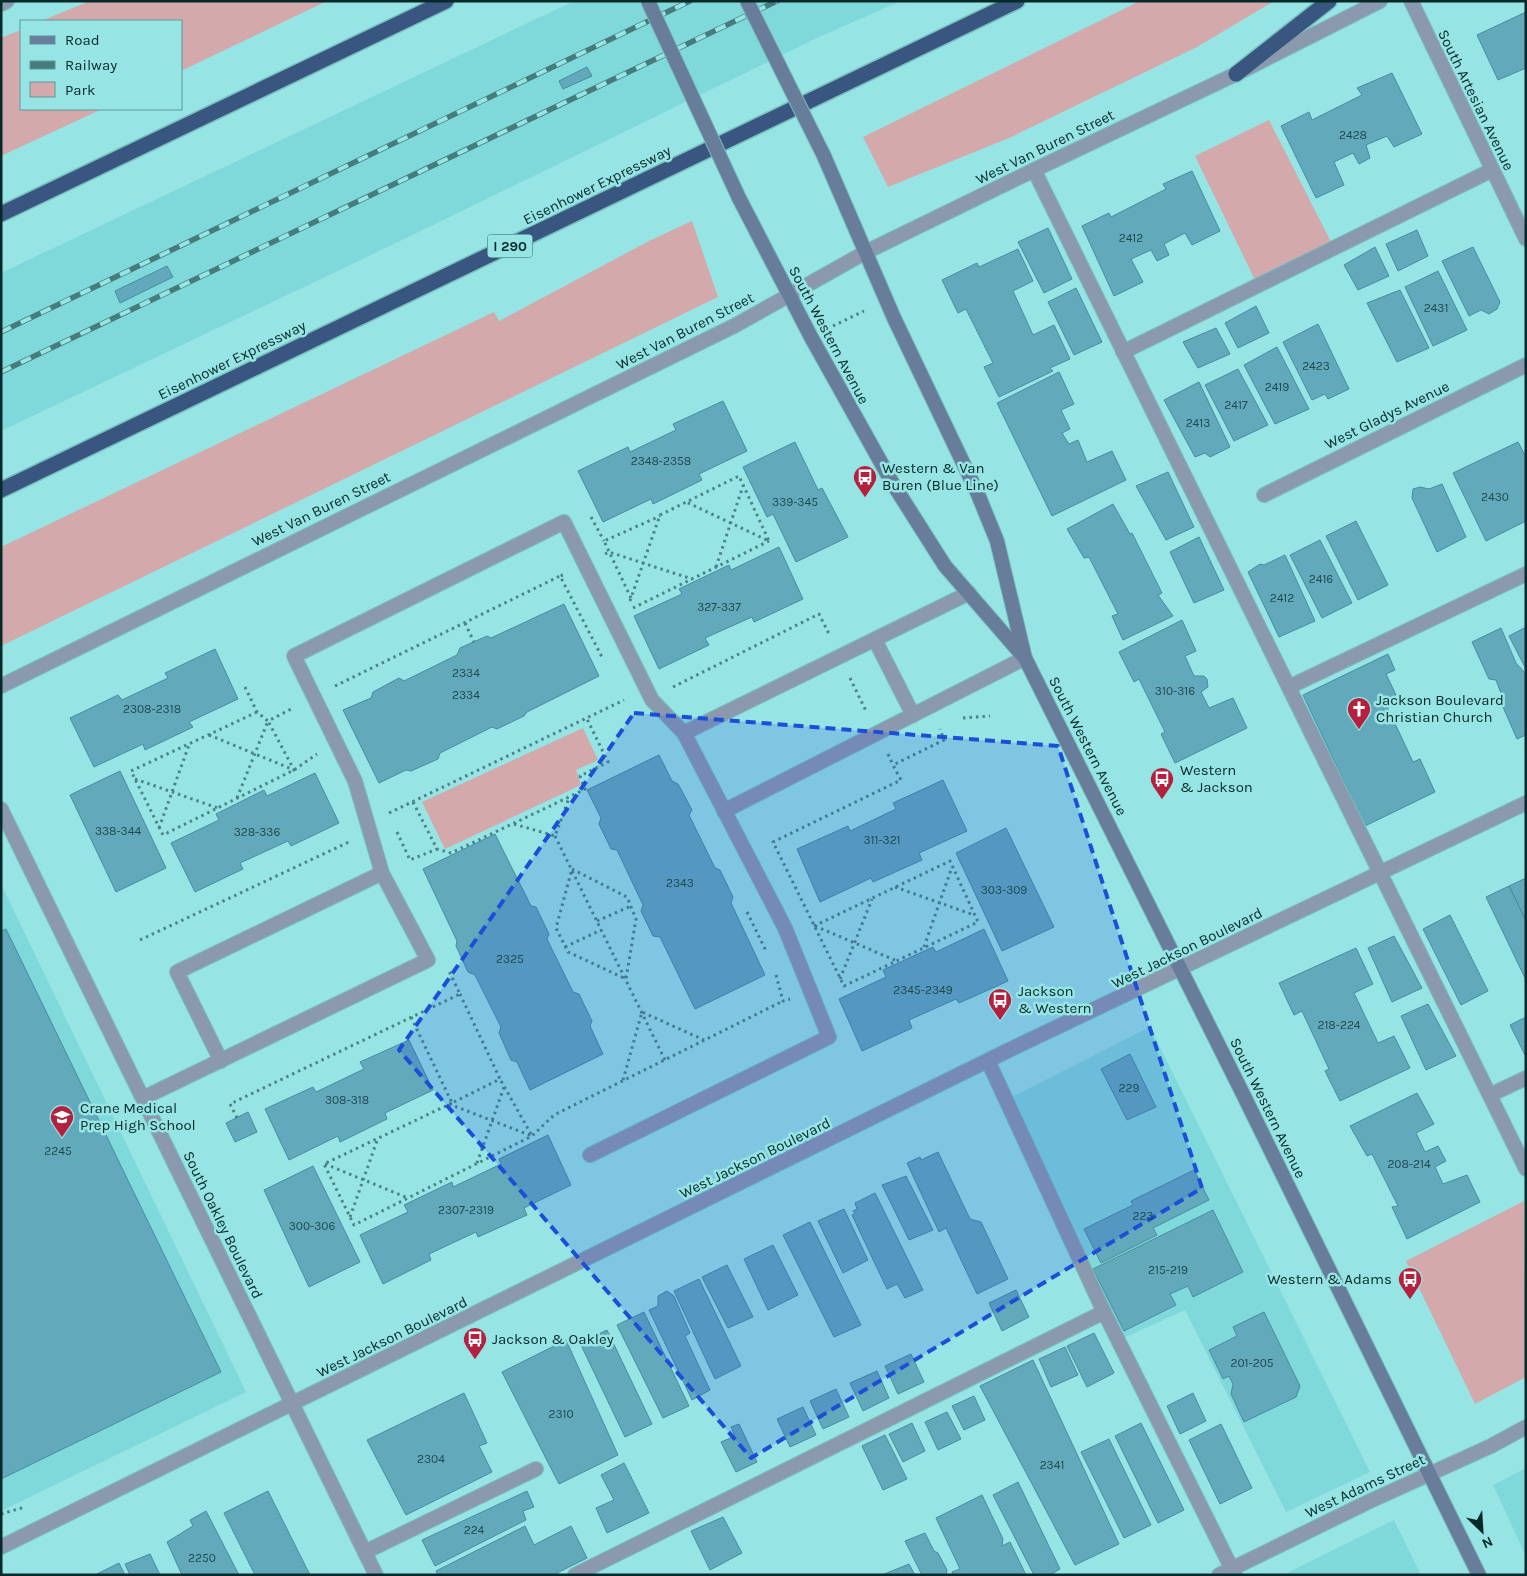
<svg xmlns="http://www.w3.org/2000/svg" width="1527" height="1576" font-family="Karla,sans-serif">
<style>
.built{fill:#7fd9da}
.green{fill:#d4a9ab}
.building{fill:#62a9bc;stroke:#458d9f}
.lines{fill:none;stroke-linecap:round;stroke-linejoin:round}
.service-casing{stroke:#79bfbf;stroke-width:16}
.minor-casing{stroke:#79bfbf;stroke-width:16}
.tertiary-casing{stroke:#79bfbf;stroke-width:16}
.secondary-casing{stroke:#79bfbf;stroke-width:16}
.motorway-casing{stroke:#79bfbf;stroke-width:18}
.path{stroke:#4d8484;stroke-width:3;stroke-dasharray:2.5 4;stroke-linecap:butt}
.service{stroke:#8b99ae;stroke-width:14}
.minor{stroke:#8b99ae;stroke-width:14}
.tertiary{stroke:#8b99ae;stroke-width:14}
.secondary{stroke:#677d9a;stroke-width:14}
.motorway{stroke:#38567f;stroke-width:15}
.rail-casing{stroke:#467c7c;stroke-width:5.5}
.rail{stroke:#96e4e4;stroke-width:4;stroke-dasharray:11;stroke-linecap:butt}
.secondary-bridge-casing{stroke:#79bfbf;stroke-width:16;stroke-linecap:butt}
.secondary-bridge{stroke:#677d9a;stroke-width:14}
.marked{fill:#1d4ed8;fill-opacity:0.2;stroke:#1d4ed8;stroke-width:4;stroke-dasharray:10 6;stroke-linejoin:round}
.labels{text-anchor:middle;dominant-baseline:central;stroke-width:5;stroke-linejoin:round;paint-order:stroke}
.number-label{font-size:12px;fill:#1e494e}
.shield{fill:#96e4e4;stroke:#326161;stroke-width:1}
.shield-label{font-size:14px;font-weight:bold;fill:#072929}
.street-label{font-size:15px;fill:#072929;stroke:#96e4e4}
.poi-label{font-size:15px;fill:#072929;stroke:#96e4e4;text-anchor:start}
</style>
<rect width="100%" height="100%" fill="#96e4e4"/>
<!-- built -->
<g class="built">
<path d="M574,1h327l-82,36 -454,221 -364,173v-158z"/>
<path d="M1,884l245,508 -245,119z"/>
<path d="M1150,1027l220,445 -84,40 -101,-202 -66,30 -113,-240z"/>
<path d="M1526,1468v88l-33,-71z"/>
<path d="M1394,1520l27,55h-138z"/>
</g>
<!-- green -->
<g class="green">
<path d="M90,1h237l-146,70v-50h-140z"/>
<path d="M1140,1h134l-77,46 -188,91 -121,49 -25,-50z"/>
<path d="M21,30v79h81l-101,47v-118z"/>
<path d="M1269,120l62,122 -76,38 -60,-124z"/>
<path d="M692,221l26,76 -717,349v-99l493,-235 5,9 150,-80z"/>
<path d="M583,728l15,32 -22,10 5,15 -136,64 -23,-47z"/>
<path d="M1524,1201l2,176 -51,27 -69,-143z"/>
</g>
<!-- building -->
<g class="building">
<path d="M1526,12v56l-28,12 -21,-45z"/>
<path d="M587,67l5,9 -29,13 -4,-8z"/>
<path d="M1392,73l30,61 -28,13 -7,-11 -21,9 4,13 -11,6 -6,-11 -19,9 10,23 -28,13 -35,-72 28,-14 3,8 50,-25 -5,-7z"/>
<path d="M1192,171l28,60 -28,14 -7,-12 -21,11 5,11 -12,6 -6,-11 -20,9 12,23 -29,14 -32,-70 27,-13 2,4 55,-28 -3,-5z"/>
<path d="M1048,228l24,51 -28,14 -26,-51z"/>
<path d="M1417,230l11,26 -30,15 -12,-27z"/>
<path d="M1375,247l14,29 -31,14 -14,-25z"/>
<path d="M1473,247l27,55 -3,7 -8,5 -8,-4 -12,6 -27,-55z"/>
<path d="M1018,249l15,32 -20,10 20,44 21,-10 16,34 -20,9 3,3 -54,26 -15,-30 9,-4 -27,-54 -8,4 -16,-33 35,-17 2,4z"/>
<path d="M167,266l6,11 -53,26 -5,-12z"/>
<path d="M1438,271l29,59 -34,16 -28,-59z"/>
<path d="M1076,288l26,54 -28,13 -26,-53z"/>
<path d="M1400,290l29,58 -32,14 -30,-59z"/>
<path d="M1256,306l13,27 -31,15 -13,-25z"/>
<path d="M1318,324l31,65 -21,10 -3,-5 -13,6 -29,-58z"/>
<path d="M1216,328l14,26 -32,14 -15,-26z"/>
<path d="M1277,347l32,62 -34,15 -31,-59z"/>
<path d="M1238,369l30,56 -34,16 -29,-56z"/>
<path d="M1059,372l15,32 -13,6 9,19 -8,4 7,11 9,-4 9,22 25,-11 14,29 -74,36 -55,-113z"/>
<path d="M1199,382l31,65 -20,10 -5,-4 -10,4 -31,-57z"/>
<path d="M723,401l24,50 -48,23 3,6 -49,24 -2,-5 -48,23 -25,-51 50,-24 2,5 46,-22 -3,-6z"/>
<path d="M795,442l23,48 4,-2 26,49 -52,25 -23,-48 -6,3 -24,-50z"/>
<path d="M1518,442l8,15v64l-40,20 -33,-68z"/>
<path d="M1168,472l26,55 -28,13 -30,-54z"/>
<path d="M1442,484l24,53 -29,15 -25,-54 1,-9 7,-2 9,2z"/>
<path d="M1113,504l17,30 2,-1 30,60 -4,2 15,21 -50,24 -11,-24 6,-2 -29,-57 -5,1 -17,-29z"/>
<path d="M1356,521l32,64 -30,15 -32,-64z"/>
<path d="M1199,537l25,53 -30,13 -24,-51z"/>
<path d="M1320,540l32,63 -30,15 -32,-63z"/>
<path d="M779,547l24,52 -49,23 -2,-5 -47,21 4,7 -50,24 -25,-53 48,-22 -3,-5 50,-24 2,5z"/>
<path d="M1285,555l30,66 -36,16 -31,-65 12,-8 4,1z"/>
<path d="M564,604l35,72 -72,36 -3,4 -27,13 -5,-2 -52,26 -2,6 -27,12 -5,-1 -27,13 -36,-73 28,-12 2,-6 26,-14 5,3 53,-26 3,-7 27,-12 4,2z"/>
<path d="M1182,620l14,31 -11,5 9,20h10l3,3 1,8 -7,5 8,16 24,-10 14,30 -72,35 -14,-29 4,-2 -26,-53 -5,3 -15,-30z"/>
<path d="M1526,627v42l-17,-33z"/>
<path d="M1501,628l15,35 10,11v61l-9,4 -14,-32 1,-6 -8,-21 -7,-1 -17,-37z"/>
<path d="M215,649l23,50 -49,23 4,5 -48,23 -2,-6 -49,23 -24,-49 48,-23 4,5 46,-22 -3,-5z"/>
<path d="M1388,654l7,16 -9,4 10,21 -12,5 29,62 7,-3 15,33 -70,34 -62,-131z"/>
<path d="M659,755l13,26 6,3 14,26 -3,5 26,53 5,2 13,27 -2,6 34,72 -70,34 -35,-72 -7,-1 -12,-25 2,-6 -26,-55 -6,-1 -12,-25 2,-6 -14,-28z"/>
<path d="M120,771l46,97 -50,24 -46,-97z"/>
<path d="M315,773l24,50 -48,23 -3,-5 -48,22 3,6 -48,23 -24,-49 48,-23 -3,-6 48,-24 3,6z"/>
<path d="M943,780l24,51 -48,22 3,7 -49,22 -2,-4 -51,24 -23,-53 51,-23 2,5 46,-22 -3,-6z"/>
<path d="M1006,828l48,99 -52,24 -46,-98z"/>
<path d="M495,834l36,72 5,1 13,27 -2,5 26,53 6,2 13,27 -2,5 13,28 -73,36 -13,-28 -6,-2 -12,-27 2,-6 -26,-52 -7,-3 -12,-26 1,-5 -34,-72z"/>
<path d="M1526,878v43l-17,-35z"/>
<path d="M1509,886l17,35v59l-40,-83z"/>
<path d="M1450,915l38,76 -27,14 -38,-76z"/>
<path d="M6,929l215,443 -220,107v-548z"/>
<path d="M984,929l24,52 -49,22 -3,-4 -47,21 3,8 -50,23 -23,-52 47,-22 -3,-7 50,-23 3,5z"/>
<path d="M1394,936l28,52 -30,14 -24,-54z"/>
<path d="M1356,948l17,36 -19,9 24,50 16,-7 16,32 -70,33 -15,-30 4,-2 -27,-58 -8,4 -15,-32z"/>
<path d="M1428,1004l28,52 -30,14 -25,-54z"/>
<path d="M1526,1017v40l-16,-32z"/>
<path d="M409,1040l24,50 -48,23 2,6 -47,23 -2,-6 -49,24 -24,-51 48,-22 3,5 48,-23 -4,-7z"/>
<path d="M1130,1054l26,53 -29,13 -26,-51z"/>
<path d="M1417,1093l17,31 -18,9 9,19 13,-6 8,15 -11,6 8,17 24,-9 13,27 -73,37 -15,-32 6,-1 -26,-52 -5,2 -17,-30z"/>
<path d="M248,1112l9,20 -22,10 -9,-19z"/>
<path d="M548,1135l23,50 -47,23 3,7 -49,22 -2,-5 -47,22 2,6 -48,24 -23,-49 48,-23 -4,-7 48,-23 1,5 48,-23 -2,-5z"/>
<path d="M938,1152l32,67 11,3 27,57 -31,15 -31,-66 -7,4 -32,-69 13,-6 1,3z"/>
<path d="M313,1166l47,96 -51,25 -45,-97z"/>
<path d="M1194,1170l15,30 -56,28 4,7 -56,28 -17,-34 49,-24 -2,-4z"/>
<path d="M906,1176l27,54 -24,10 -27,-55z"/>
<path d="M875,1193l48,97 -18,8 -8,-14 -10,5 -35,-74 3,-1 -2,-3 4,-2 -2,-6z"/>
<path d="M844,1209l24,51 -25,13 -25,-52z"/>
<path d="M1213,1210l30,62 -50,25 -5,-11 -18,8 6,11 -52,26 -31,-62z"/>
<path d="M810,1222l51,103 -27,12 -51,-102z"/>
<path d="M773,1245l25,50 -30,15 -24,-51z"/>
<path d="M727,1265l26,52 -25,11 -26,-51z"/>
<path d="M699,1279l42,87 -26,13 -41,-88z"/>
<path d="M1016,1290l13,27 -27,14 -13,-28z"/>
<path d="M667,1291l7,5 16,37 -5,3 25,54 -18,10 -43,-90 9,-4v-10z"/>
<path d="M644,1312l45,94 -26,12 -46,-93z"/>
<path d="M1264,1312l36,74 -4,11 -52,25 -13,-28 2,-10 -4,-8 -6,3 -14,-29 28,-14 -4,-9z"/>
<path d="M607,1330l45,94 -27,13 -45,-94z"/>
<path d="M1094,1333l20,40 -27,14 -20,-41z"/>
<path d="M566,1340l52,115 -59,29 -57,-112z"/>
<path d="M1065,1347l13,28 -27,12 -12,-28z"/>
<path d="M911,1354l13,28 -26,12 -13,-28z"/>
<path d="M1033,1360l86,184 -44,21 -95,-179z"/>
<path d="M877,1371l12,27 -26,13 -13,-28z"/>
<path d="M836,1389l13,28 -26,12 -13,-28z"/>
<path d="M464,1393l23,50 -8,3 13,26 -86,43 -39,-75z"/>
<path d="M1193,1393l13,28 -26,13 -13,-28z"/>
<path d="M974,1396l11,24 -21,10 -12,-24z"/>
<path d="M803,1407l13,28 -26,12 -13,-28z"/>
<path d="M947,1412l14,27 -23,11 -13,-28z"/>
<path d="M912,1423l13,28 -22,11 -14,-28z"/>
<path d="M1141,1423l43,87 -26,13 -43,-87z"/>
<path d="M739,1424l18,38 -21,10 -15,-30 14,-6 -4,-9z"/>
<path d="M1221,1424l31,64 -32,16 -31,-64z"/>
<path d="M885,1435l22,44 -24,11 -21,-44z"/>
<path d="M1109,1439l42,86 -27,13 -43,-86z"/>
<path d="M624,1463l25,50 -42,20 -11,-25 18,-8 -13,-25z"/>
<path d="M1018,1482l42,87 -10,6h-16l-41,-80z"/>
<path d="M268,1491l42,84h-55l-31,-62z"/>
<path d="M527,1491l7,16 -11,4 3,9 -91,46 -13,-26z"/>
<path d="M982,1495l21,44 -1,7 8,-4 16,33h-73l-1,-3 8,-3 -24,-51z"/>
<path d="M206,1511l33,64h-57l-15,-33 26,-16 -3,-6z"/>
<path d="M723,1517l19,36 -32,17 -19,-39z"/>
<path d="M525,1526l9,19 37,-19 16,32 -34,17h-115l-2,-4z"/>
<path d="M925,1533l9,18 4,2 9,17 -1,5h-24l-17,-34z"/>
<path d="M150,1554l10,21h-30l-5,-11z"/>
<path d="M119,1563l6,12h-30z"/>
<path d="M909,1564l6,11h-33z"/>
</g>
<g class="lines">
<!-- service casing -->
<g class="service-casing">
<g id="service">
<path d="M1034,170l492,999"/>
<path d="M1123,352l369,-182"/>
<path d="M875,640l38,75"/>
<path d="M1289,687l237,-113"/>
<path d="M684,733l285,-140"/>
<path d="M724,811l301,-153"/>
<path d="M221,1061l-44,-89 205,-99"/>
<path d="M988,1061l116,251 131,263"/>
<path d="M1490,1095l36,-17"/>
<path d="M143,1098l285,-138 -46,-87 -27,-92 -61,-125 270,-134 88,178 32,33 101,195 44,109 -239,118"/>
<path d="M365,1552l171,-83"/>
<path d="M575,1575l529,-263"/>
</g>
</g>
<!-- minor casing -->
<g class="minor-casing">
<g id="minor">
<path d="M1411,1l115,238"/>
<path d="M1264,495l262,-130"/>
<path d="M1,809l375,766"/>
<path d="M1219,1575l149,-73 123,-56 35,-19"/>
</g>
</g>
<!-- tertiary casing -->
<g class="tertiary-casing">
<g id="tertiary">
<path d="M1,4l6,-3"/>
<path d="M1,686l735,-361 130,-73 168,-82 202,-96 144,-73"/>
<path d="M1,1547l1006,-496 519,-248"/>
</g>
</g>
<!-- secondary casing -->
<g class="secondary-casing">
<g id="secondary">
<path d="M824,156l70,162 83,174 20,49 28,117 216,432 238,485"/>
<path d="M739,198l72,139 82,147 52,82 78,90"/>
</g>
</g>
<!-- motorway casing -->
<g class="motorway-casing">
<g id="motorway">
<path d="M1236,74l93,-73"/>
<path d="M1,214l445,-213"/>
<path d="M1,490l1016,-489"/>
</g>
</g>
<!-- path -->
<g class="path">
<path d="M833,326l31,-15"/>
<path d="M591,517l13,24"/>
<path d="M605,554l4,-2 83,27"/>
<path d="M716,567l27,-81"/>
<path d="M563,575l-3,1 43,83"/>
<path d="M631,598l-27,-57 56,-25"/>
<path d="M630,601l30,-86 79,-39 30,65 -83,-39"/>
<path d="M633,608l136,-67"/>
<path d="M465,623l9,19"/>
<path d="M850,678l17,35"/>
<path d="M335,686l225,-110"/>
<path d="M245,687l12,25 11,9 25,-13"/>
<path d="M673,687l146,-73 11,22"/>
<path d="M257,712l-126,59 32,64 131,-65 23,-16"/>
<path d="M963,718l27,-2"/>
<path d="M209,735l85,35 -26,-49"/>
<path d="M888,754l5,11"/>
<path d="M135,779l83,29"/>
<path d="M237,798l31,-77"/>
<path d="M413,802l24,47 14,4 118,-56 16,-8 -5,-13 28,-14 -21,-43"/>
<path d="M389,813l235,-113"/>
<path d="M514,824l41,12 14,-38"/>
<path d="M159,828l30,-83"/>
<path d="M397,832l13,28 27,-11"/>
<path d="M555,836l110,224"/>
<path d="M572,869l55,28 9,22 -10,60 -58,-27 -12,-24z"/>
<path d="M895,887l79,28"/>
<path d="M747,912l19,39"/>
<path d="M597,921l34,-15"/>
<path d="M814,926l136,-65 28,61 -134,64 -71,-144 128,-62 -8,-15 51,-25 -4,-11"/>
<path d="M815,926l82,35"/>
<path d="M140,940l209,-98"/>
<path d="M565,947l36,-17"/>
<path d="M924,947l28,-80"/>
<path d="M776,975l7,26 7,-2"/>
<path d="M840,979l32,-80"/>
<path d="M411,1017l41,86 48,-24 -40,-85"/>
<path d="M623,1080l19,-68 62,28"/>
<path d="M452,1103l-128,61 30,61 178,-89 22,-21 229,-114"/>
<path d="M449,1104l83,32 -32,-57"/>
<path d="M237,1118l-7,-14 230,-110 -12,-25"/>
<path d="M477,1163l27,-76"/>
<path d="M325,1164l83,34"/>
<path d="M350,1217l28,-79"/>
<path d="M1,1514l24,-7"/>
</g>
<!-- service -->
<use href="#service" class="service"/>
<!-- minor -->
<use href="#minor" class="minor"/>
<!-- tertiary -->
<use href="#tertiary" class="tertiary"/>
<!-- secondary -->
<use href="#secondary" class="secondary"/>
<!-- motorway -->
<use href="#motorway" class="motorway"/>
<!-- rail casing -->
<g class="rail-casing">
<g id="rail">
<path d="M1,332l689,-331"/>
<path d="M1,372l776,-371"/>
</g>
</g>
<!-- rail -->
<use href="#rail" class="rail"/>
<!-- secondary-bridge casing -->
<g class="secondary-bridge-casing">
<g id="secondary-bridge">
<path d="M648,1l91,197"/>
<path d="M747,1l77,155"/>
</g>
</g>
<!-- secondary-bridge -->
<use href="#secondary-bridge" class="secondary-bridge"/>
</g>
<!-- marked area -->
<path class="marked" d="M634,713l424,33 144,442 -451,270 -352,-408z"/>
<!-- icons -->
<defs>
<g id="bus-pin" transform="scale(1.25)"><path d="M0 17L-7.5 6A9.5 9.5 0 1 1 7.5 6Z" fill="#b3213f" stroke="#96e4e4"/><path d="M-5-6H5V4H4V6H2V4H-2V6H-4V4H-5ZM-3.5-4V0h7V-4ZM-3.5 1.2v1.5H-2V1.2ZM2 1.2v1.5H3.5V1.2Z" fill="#fff"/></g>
<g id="church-pin" transform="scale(1.25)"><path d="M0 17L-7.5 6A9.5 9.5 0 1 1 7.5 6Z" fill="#b3213f" stroke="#96e4e4"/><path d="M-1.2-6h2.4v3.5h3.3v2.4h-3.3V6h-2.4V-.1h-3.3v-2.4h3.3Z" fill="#fff"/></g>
<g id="school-pin" transform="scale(1.25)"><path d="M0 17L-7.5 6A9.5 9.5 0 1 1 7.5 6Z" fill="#b3213f" stroke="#96e4e4"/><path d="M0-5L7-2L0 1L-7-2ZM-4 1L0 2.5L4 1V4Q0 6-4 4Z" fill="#fff"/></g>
</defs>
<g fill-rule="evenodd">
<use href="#bus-pin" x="865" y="477"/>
<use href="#church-pin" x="1359" y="709"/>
<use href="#bus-pin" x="1162" y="779"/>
<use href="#bus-pin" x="1000" y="1000"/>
<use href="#school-pin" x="62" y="1117"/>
<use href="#bus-pin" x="1410" y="1279"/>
<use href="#bus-pin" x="475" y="1339"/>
</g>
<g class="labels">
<!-- number labels -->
<g class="number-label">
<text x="1353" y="135">2428</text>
<text x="1131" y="238">2412</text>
<text x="1436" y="308">2431</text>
<text x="1316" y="366">2423</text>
<text x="1277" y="387">2419</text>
<text x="1236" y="405">2417</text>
<text x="1198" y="423">2413</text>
<text x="661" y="461">2348-2358</text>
<text x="1495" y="497">2430</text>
<text x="795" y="502">339-345</text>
<text x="1321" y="579">2416</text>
<text x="1282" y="598">2412</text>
<text x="719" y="607">327-337</text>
<text x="466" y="673">2334</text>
<text x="1175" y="691">310-316</text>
<text x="466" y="695">2334</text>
<text x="152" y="709">2308-2318</text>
<text x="118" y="831">338-344</text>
<text x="257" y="832">328-336</text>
<text x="882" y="840">311-321</text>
<text x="680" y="883">2343</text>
<text x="1004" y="890">303-309</text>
<text x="510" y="959">2325</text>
<text x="923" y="990">2345-2349</text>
<text x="1339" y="1025">218-224</text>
<text x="1129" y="1088">229</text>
<text x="347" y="1100">308-318</text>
<text x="58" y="1151">2245</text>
<text x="1409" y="1164">208-214</text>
<text x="466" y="1210">2307-2319</text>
<text x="1143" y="1216">223</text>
<text x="312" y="1226">300-306</text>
<text x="1168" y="1270">215-219</text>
<text x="1252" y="1363">201-205</text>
<text x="561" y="1414">2310</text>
<text x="431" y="1459">2304</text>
<text x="1052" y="1465">2341</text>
<text x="474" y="1530">224</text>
<text x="202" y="1558">2250</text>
</g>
<!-- shield labels -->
<rect class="shield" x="487.5" y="234.5" width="45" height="23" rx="4"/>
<g class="shield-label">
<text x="510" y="246">I 290</text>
</g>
<!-- street labels -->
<g class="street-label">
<text transform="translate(1476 100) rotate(64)">South Artesian Avenue</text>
<text transform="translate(1045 147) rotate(-26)">West Van Buren Street</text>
<text transform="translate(597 185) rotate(-26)">Eisenhower Expressway</text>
<text transform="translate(685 331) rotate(-27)">West Van Buren Street</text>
<text transform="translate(829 335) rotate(62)">South Western Avenue</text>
<text transform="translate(232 360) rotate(-26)">Eisenhower Expressway</text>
<text transform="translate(1387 415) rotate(-26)">West Gladys Avenue</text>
<text transform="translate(321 509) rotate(-26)">West Van Buren Street</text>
<text transform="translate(1088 746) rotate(63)">South Western Avenue</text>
<text transform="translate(1187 948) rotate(-26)">West Jackson Boulevard</text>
<text transform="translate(1268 1108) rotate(64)">South Western Avenue</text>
<text transform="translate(755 1158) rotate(-26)">West Jackson Boulevard</text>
<text transform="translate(223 1225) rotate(64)">South Oakley Boulevard</text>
<text transform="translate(392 1337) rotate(-26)">West Jackson Boulevard</text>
<text transform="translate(1365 1486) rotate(-25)">West Adams Street</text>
</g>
<!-- poi labels -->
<g class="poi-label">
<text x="882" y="468">Western &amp; Van<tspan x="882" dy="17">Buren (Blue Line)</tspan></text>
<text x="1376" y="700">Jackson Boulevard<tspan x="1376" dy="17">Christian Church</tspan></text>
<text x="1180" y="770">Western<tspan x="1180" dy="17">&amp; Jackson</tspan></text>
<text x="1018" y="991">Jackson<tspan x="1018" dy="17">&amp; Western</tspan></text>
<text x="80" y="1108">Crane Medical<tspan x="80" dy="17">Prep High School</tspan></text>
<text x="1392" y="1279" text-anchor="end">Western &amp; Adams</text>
<text x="492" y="1339">Jackson &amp; Oakley</text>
</g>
</g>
<!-- border -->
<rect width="1527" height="1576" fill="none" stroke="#072929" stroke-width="5"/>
<!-- legend -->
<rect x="20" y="20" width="162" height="90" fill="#96e4e4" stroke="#5d9999"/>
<rect x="30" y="36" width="25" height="8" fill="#677d9a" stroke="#5d9999"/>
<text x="65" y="45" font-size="15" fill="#072929">Road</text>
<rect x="30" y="61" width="25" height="8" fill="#467c7c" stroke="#5d9999"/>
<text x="65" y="70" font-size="15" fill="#072929">Railway</text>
<rect x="30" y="82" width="25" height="15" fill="#d4a9ab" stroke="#5d9999"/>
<text x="65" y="95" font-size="15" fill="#072929">Park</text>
<!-- north arrow -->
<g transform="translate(1482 1531) rotate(155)" stroke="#96e4e4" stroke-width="4" paint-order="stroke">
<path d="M0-4L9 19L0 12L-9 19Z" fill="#072929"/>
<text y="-8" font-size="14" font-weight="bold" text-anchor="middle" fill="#072929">N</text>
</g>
</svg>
